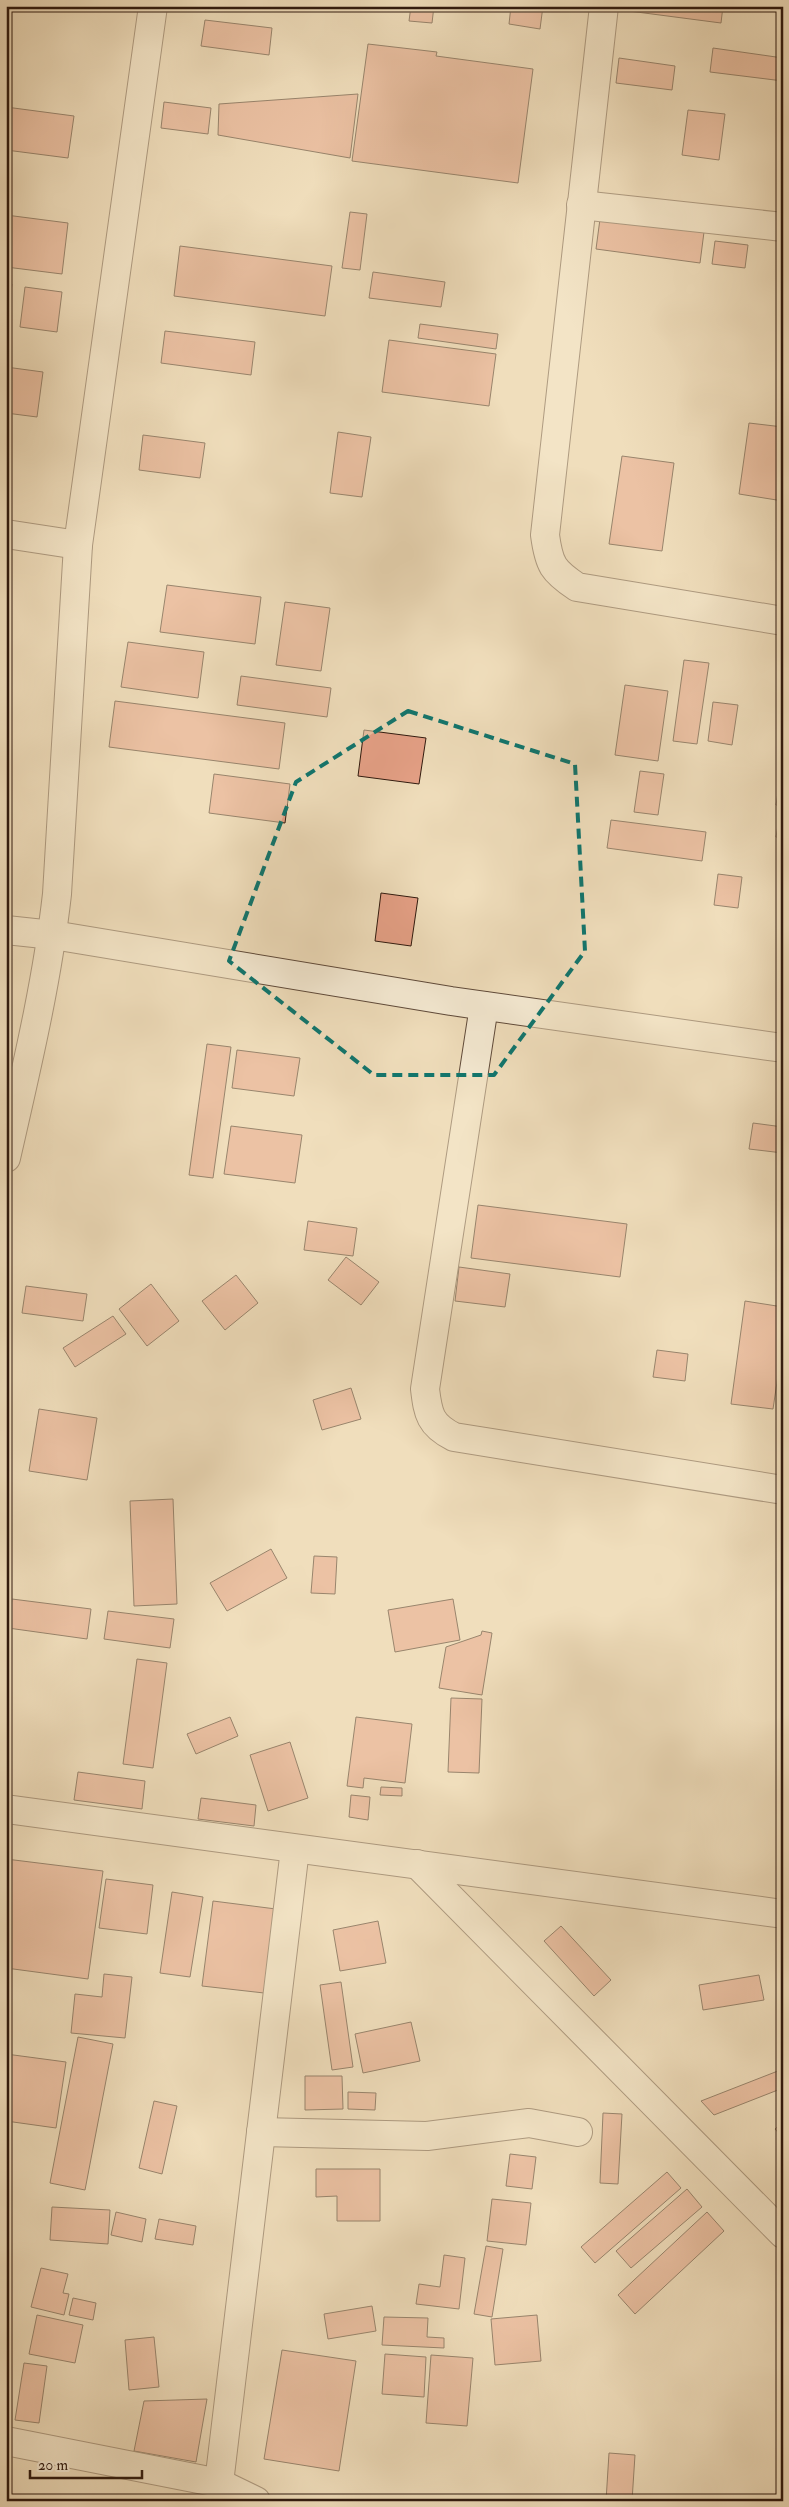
<svg xmlns="http://www.w3.org/2000/svg" width="789" height="2507" font-family="'IM FELL Double Pica',serif">
<style>
.building{fill:#e6a187;stroke:#2f190e}
.lines{fill:none;stroke-linecap:round;stroke-linejoin:round}
.minor-casing{stroke:#5f4a3a;stroke-width:30}
.minor{stroke:#f5ead3;stroke-width:28}
.marked{fill:none;stroke:#0f766e;stroke-width:4;stroke-dasharray:10 6;stroke-linejoin:round}
</style>
<rect width="100%" height="100%" fill="#f0debc"/>
<filter id="stains"><feTurbulence type="fractalNoise" baseFrequency=".004" numOctaves="4"/><feColorMatrix values="0 0 0 0 .2 0 0 0 0 .09 0 0 0 0 .02 0 0 0 .5 -.17"/></filter>
<radialGradient id="worn" r=".72"><stop offset=".6" stop-color="#630" stop-opacity="0"/><stop offset="1" stop-color="#630" stop-opacity=".3"/></radialGradient>
<!-- building -->
<g class="building">
<path d="M326,6h41l-1,5z"/>
<path d="M411,6h23l-2,17 -23,-2z"/>
<path d="M511,6h32l-3,23 -31,-5z"/>
<path d="M629,6h94l-2,17 -92,-12z"/>
<path d="M205,20l67,8 -3,27 -68,-9z"/>
<path d="M368,44l69,8 -1,4 97,13 -15,114 -166,-22z"/>
<path d="M713,48l70,10v23l-73,-9z"/>
<path d="M619,58l56,8 -3,24 -56,-7z"/>
<path d="M358,94l-8,64 -132,-23 1,-31z"/>
<path d="M164,102l47,6 -3,26 -47,-6z"/>
<path d="M6,107l68,9 -6,42 -62,-8z"/>
<path d="M688,110l37,4 -6,46 -37,-5z"/>
<path d="M350,212l17,2 -7,56 -18,-2z"/>
<path d="M6,215l62,8 -6,51 -56,-7z"/>
<path d="M600,219l104,13 -4,31 -104,-14z"/>
<path d="M715,241l33,4 -3,23 -33,-4z"/>
<path d="M180,246l152,20 -7,50 -151,-20z"/>
<path d="M373,272l72,10 -4,25 -72,-9z"/>
<path d="M6,283l6,1 -5,38h-1z"/>
<path d="M25,287l37,5 -5,40 -37,-5z"/>
<path d="M420,324l78,10 -2,15 -78,-11z"/>
<path d="M165,331l90,11 -4,33 -90,-12z"/>
<path d="M389,340l107,14 -7,52 -107,-14z"/>
<path d="M6,367l37,5 -6,45 -31,-4z"/>
<path d="M749,423l34,4v74l-44,-7z"/>
<path d="M338,432l33,5 -9,60 -32,-4z"/>
<path d="M143,435l62,8 -5,35 -61,-8z"/>
<path d="M622,456l52,7 -12,88 -53,-7z"/>
<path d="M167,585l94,12 -6,47 -95,-12z"/>
<path d="M285,602l45,6 -9,63 -45,-6z"/>
<path d="M128,642l76,10 -6,46 -77,-11z"/>
<path d="M684,660l25,3 -12,81 -24,-3z"/>
<path d="M241,676l90,12 -4,29 -90,-12z"/>
<path d="M625,685l43,6 -10,70 -43,-6z"/>
<path d="M115,701l170,22 -6,46 -170,-22z"/>
<path d="M713,702l25,3 -6,40 -24,-4z"/>
<path d="M364,730l62,8 -7,46 -61,-8z"/>
<path d="M640,771l24,3 -6,41 -24,-3z"/>
<path d="M214,774l76,10 -5,39 -76,-10z"/>
<path d="M779,786h4v20l-7,-1z"/>
<path d="M780,814l3,1v23l-7,-1z"/>
<path d="M611,820l95,12 -4,29 -95,-13z"/>
<path d="M718,874l24,3 -4,31 -24,-3z"/>
<path d="M381,893l37,5 -7,48 -36,-5z"/>
<path d="M207,1044l24,3 -18,131 -24,-3z"/>
<path d="M237,1050l63,8 -6,38 -62,-8z"/>
<path d="M753,1123l30,4v26l-34,-4z"/>
<path d="M231,1126l71,9 -7,48 -71,-9z"/>
<path d="M478,1205l149,19 -7,53 -149,-19z"/>
<path d="M308,1221l49,7 -4,28 -49,-6z"/>
<path d="M346,1257l33,25 -18,23 -33,-25z"/>
<path d="M459,1267l51,7 -5,33 -50,-6z"/>
<path d="M236,1275l22,28 -33,27 -23,-29z"/>
<path d="M151,1284l28,37 -32,25 -28,-37z"/>
<path d="M26,1286l61,8 -4,27 -61,-8z"/>
<path d="M745,1301l38,6v35l-10,67 -42,-5z"/>
<path d="M113,1316l13,18 -51,33 -12,-19z"/>
<path d="M657,1350l31,4 -3,27 -32,-4z"/>
<path d="M351,1388l10,31 -39,11 -9,-30z"/>
<path d="M39,1409l58,9 -10,62 -58,-9z"/>
<path d="M783,1444v25l-4,-1z"/>
<path d="M173,1499l4,105 -43,2 -4,-105z"/>
<path d="M271,1549l16,29 -60,33 -17,-28z"/>
<path d="M314,1556l23,1 -2,37 -24,-1z"/>
<path d="M12,1599l79,10 -4,30 -79,-11z"/>
<path d="M453,1599l7,41 -65,12 -7,-42z"/>
<path d="M108,1611l66,8 -4,29 -66,-9z"/>
<path d="M482,1631l10,2 -10,62 -43,-7 7,-41 35,-12z"/>
<path d="M137,1659l30,4 -14,105 -30,-4z"/>
<path d="M451,1698l31,1 -3,74 -31,-1z"/>
<path d="M230,1717l8,19 -42,18 -9,-20z"/>
<path d="M356,1717l56,7 -7,59 -41,-5 -1,10 -16,-2z"/>
<path d="M290,1742l18,56 -40,13 -18,-56z"/>
<path d="M78,1772l67,9 -3,28 -68,-9z"/>
<path d="M381,1787l21,1v8l-22,-1z"/>
<path d="M351,1795l19,2 -2,23 -19,-3z"/>
<path d="M201,1798l55,7 -2,21 -56,-7z"/>
<path d="M6,1859l97,12 -15,108 -82,-11z"/>
<path d="M106,1879l47,6 -6,49 -48,-6z"/>
<path d="M172,1892l31,5 -13,80 -30,-4z"/>
<path d="M213,1901l63,8 -12,84 -62,-7z"/>
<path d="M378,1921l8,42 -46,8 -7,-41z"/>
<path d="M561,1926l50,54 -17,16 -50,-55z"/>
<path d="M104,1974l28,3 -7,61 -54,-5 4,-39 27,3z"/>
<path d="M759,1975l5,25 -61,10 -4,-25z"/>
<path d="M341,1982l12,85 -21,3 -12,-85z"/>
<path d="M411,2022l9,39 -57,12 -8,-39z"/>
<path d="M78,2037l35,7 -28,146 -35,-7z"/>
<path d="M6,2054l60,8 -10,66 -50,-7z"/>
<path d="M783,2069v19l-69,27 -13,-14z"/>
<path d="M305,2076h37l1,33 -38,1z"/>
<path d="M348,2092l28,1 -1,17 -27,-1z"/>
<path d="M154,2101l23,5 -15,68 -23,-6z"/>
<path d="M603,2113l19,1 -4,70 -18,-1z"/>
<path d="M783,2122v16l-8,-9z"/>
<path d="M510,2154l26,3 -4,32 -26,-3z"/>
<path d="M316,2169h64v52h-43v-25l-21,1z"/>
<path d="M667,2172l14,16 -86,75 -14,-16z"/>
<path d="M687,2189l15,18 -71,61 -15,-17z"/>
<path d="M492,2199l39,4 -5,42 -39,-4z"/>
<path d="M52,2207l58,3 -2,34 -58,-4z"/>
<path d="M116,2212l30,7 -4,23 -31,-7z"/>
<path d="M707,2212l17,19 -89,83 -17,-19z"/>
<path d="M159,2219l37,7 -3,19 -38,-6z"/>
<path d="M486,2246l17,3 -11,68 -18,-3z"/>
<path d="M444,2255l21,3 -6,51 -43,-5 3,-20 21,3z"/>
<path d="M41,2268l27,6 -5,19 6,1 -5,21 -33,-8z"/>
<path d="M73,2298l23,5 -3,17 -24,-5z"/>
<path d="M372,2306l4,25 -48,8 -4,-25z"/>
<path d="M37,2315l46,10 -8,38 -46,-9z"/>
<path d="M537,2315l4,46 -46,4 -4,-46z"/>
<path d="M384,2317l44,1 -1,19 17,1v10l-62,-3z"/>
<path d="M154,2337l5,50 -30,3 -4,-50z"/>
<path d="M282,2350l74,11 -17,110 -75,-12z"/>
<path d="M385,2354l41,3 -2,40 -42,-3z"/>
<path d="M431,2355l42,3 -6,68 -41,-3z"/>
<path d="M24,2363l23,3 -8,57 -24,-3z"/>
<path d="M207,2399l-11,63 -62,-11 10,-50z"/>
<path d="M609,2453l26,2 -3,46h-26z"/>
</g>
<g class="lines">
<!-- minor casing -->
<g class="minor-casing">
<g id="minor">
<path d="M604,6l-59,529c4,30 8,36 32,52l206,34"/>
<path d="M581,205l202,22"/>
<path d="M6,534l72,11"/>
<path d="M6,930l47,5 398,66 332,47"/>
<path d="M484,1006l-59,383c3,25 5,36 29,48l329,53"/>
<path d="M6,1158c20,-88 41,-175 51,-264l21,-349 75,-539"/>
<path d="M6,1809l777,105"/>
<path d="M417,1864l366,370"/>
<path d="M261,2132l166,4 102,-13 49,9"/>
<path d="M6,2441l213,42 37,18"/>
<path d="M219,2483l76,-634"/>
</g>
</g>
<!-- minor -->
<use href="#minor" class="minor"/>
</g>
<!-- marked area -->
<path d="M0 0H789V2507H0ZM408,711l167,53 10,187 -91,124h-120l-145,-114 67,-179z" fill="#f0debc" fill-opacity=".55" fill-rule="evenodd"/>
<path class="marked" d="M408,711l167,53 10,187 -91,124h-120l-145,-114 67,-179z"/>
<!-- margin -->
<rect width="789" height="2507" fill="none" stroke="#f0debc" stroke-width="25"/>
<rect x="8" y="8" width="774" height="2492" fill="none" stroke="#2f190e" stroke-width="2.5"/>
<rect x="12" y="12" width="764" height="2482" fill="none" stroke="#2f190e"/>
<!-- scale -->
<path d="M30 2470v8h112v-8" fill="none" stroke="#2f190e" stroke-width="2.5"/>
<text x="38" y="2470" font-size="15" fill="#2f190e" stroke="#f5ead3" stroke-width="4" paint-order="stroke">20 m</text>
<rect width="100%" height="100%" filter="url(#stains)"/>
<rect width="100%" height="100%" fill="url(#worn)"/>
</svg>
